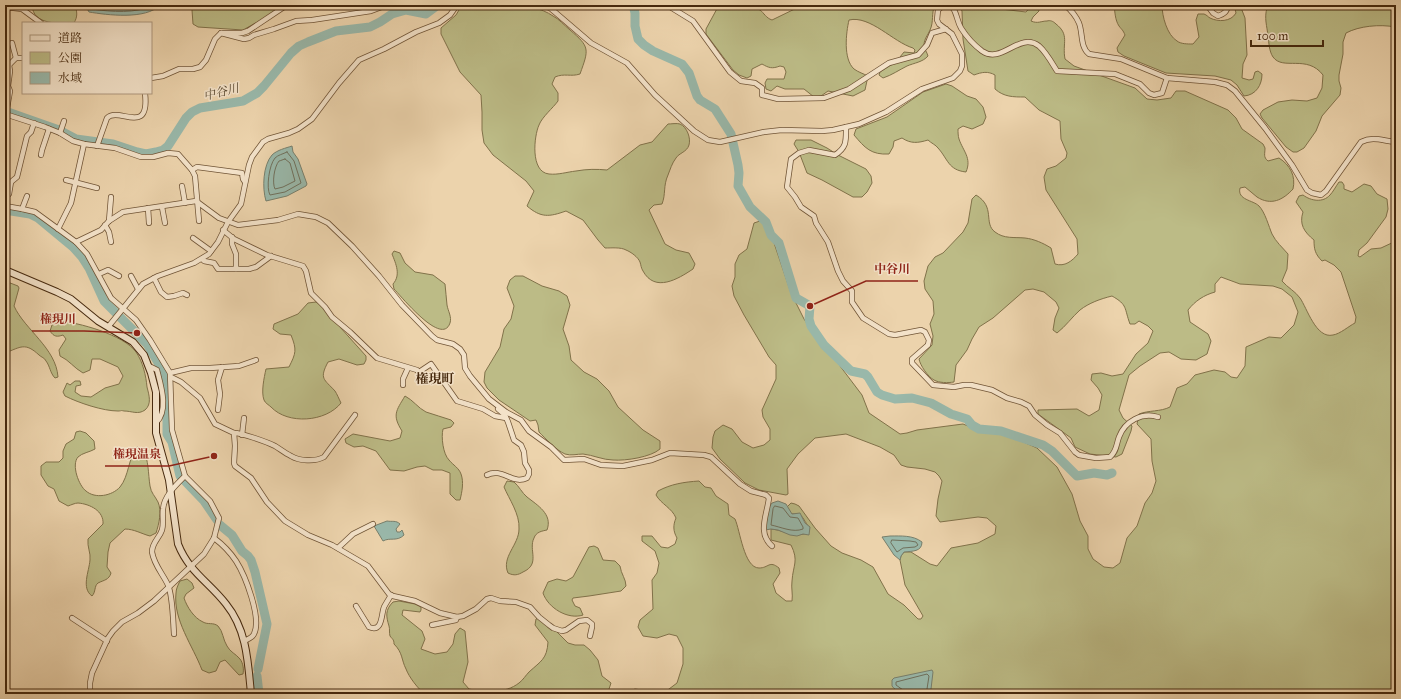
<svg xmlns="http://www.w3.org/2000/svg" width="1401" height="699" font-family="'IM FELL Great Primer','Noto Serif JP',serif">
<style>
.green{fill:#bcbb86;stroke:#81724a}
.water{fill:#99b8aa;stroke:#787f6c}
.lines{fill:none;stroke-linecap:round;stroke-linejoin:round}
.shore{stroke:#70705c;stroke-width:1}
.river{stroke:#99b8aa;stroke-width:9}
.street-casing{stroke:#705436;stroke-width:6}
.secondary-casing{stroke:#46290e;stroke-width:8}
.street{stroke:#f3e2c9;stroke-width:4.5}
.secondary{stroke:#f3e2c9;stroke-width:6}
.labels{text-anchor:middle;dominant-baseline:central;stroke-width:3;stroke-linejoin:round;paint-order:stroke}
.water-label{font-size:12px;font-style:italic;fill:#57462d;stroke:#f3e2c9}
.quarter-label{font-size:13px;font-weight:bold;fill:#46290e;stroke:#f3e2c9}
.leader{fill:none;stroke:#8f2418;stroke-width:1.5}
.callout-dot{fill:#8f2418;stroke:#f3e2c9;stroke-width:1.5}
.callout-label{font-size:12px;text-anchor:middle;font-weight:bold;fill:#8f2418;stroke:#f3e2c9;stroke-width:3;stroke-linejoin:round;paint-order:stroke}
</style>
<rect width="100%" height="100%" fill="#ecd3ac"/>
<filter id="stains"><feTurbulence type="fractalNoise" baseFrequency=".005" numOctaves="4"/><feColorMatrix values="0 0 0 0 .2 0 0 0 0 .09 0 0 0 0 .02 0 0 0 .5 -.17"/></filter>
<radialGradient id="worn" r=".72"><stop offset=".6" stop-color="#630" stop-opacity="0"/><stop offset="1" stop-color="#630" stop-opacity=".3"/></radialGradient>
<!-- green -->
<g class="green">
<path d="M32,5h43c2,7 3,11 -1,18 -14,0 -41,3 -42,-18z"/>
<path d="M200,5h85l-13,9 -29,16 -45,-3 -5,-3 -1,-14 2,-3z"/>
<path d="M462,5c27,0 68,-5 91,11 6,3 11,9 17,14 20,17 19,19 10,44 -9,3 -16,-1 -25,3l-3,7 6,9v8c-5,7 -16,16 -19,24 -5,11 -9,47 10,49 9,1 18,-2 27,-3 11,-2 21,-2 31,-1l33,-25 12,-3 16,-18c3,0 9,-1 12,0 7,3 11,14 9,21 -2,7 -10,8 -13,13 -4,5 -6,12 -8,17 -5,11 -2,19 -6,29l-8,1 -5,5 16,34 11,6 13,3 6,11 -2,5c-15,10 -38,24 -50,2 -2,-3 -2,-6 -3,-9 -2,-5 -9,-10 -14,-12 -5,-3 -15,-2 -21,-2l-7,-8 -15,-20 -17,-9c-17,6 -25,7 -39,-5l7,-15 -8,-10 -33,-26 -9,-12 -2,-13v-18l-1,-17 -21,-23 -19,-38v-6l15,-13z"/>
<path d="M719,5c14,0 29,-2 41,5 4,3 6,8 12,10l31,-15h132c-4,8 -1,17 -5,25 -2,5 -6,9 -6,15 0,4 3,7 4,11 -5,6 -14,7 -21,10 -8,4 -15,9 -24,12l-4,-3 1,-3 16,-10 8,-10 10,1 1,-3 -2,-2c-20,-6 -43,-33 -64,-28 -3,13 -6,39 5,49 4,3 10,5 14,7l-3,14 -12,6 -25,-5 -7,5 -7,1 -10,-8h-19l-8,-3 -6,5 -5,-2 -1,-6 2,-4h17l2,-7 -2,-5 -4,-1c-8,3 -11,2 -18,-2l-10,5 -1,7 -4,2 -8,-3 -6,-5 -27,-36v-5z"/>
<path d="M959,5h42v4l25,3 6,-7h7v6l-6,6 -2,4c7,3 10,0 16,0 3,-1 6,0 9,3 14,11 6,19 9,35l9,7 61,22 12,11 10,1 14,-2 5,-7h9l43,19 8,8 6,11 21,15 2,4c0,6 -2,9 3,13l11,-3c11,7 17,18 14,31 -10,11 -22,17 -36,8 -4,-3 -8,-7 -12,-10l-5,1c-3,12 13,12 19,18 6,6 10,21 13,28 4,8 10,13 16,20l-1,15 -5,12c6,7 13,10 18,17 7,10 16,41 33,37 7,-1 16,-9 22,-12l1,-6 -15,-45 -7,-7 -9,-5 -3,1c-7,-7 -8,-12 -8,-21 -10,-8 -15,-16 -11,-28l-7,-10 3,-6 4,-1c8,6 20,8 27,0 3,-3 6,-9 9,-13h3l2,3v4l8,3 12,-8 7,2 6,8 10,5 1,10 -2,8 -19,26 -8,7 -1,6 2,1 11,-8 10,-1 15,-7v453h-774l13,-5 21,3h9l12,-9 6,-19v-16l-6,-12 -8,-2 -12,4 -14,-2 -5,-9 2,-7 13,-11 -1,-29 5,-7 2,-10 -4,-12 -13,-10v-5h10l9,11 7,1 7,-4 2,-6c-4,-7 -4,-13 -1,-20 -4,-10 -15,-14 -20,-23l2,-4c13,-7 26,-9 41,-10l6,6 6,1 5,8 12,8 1,11 6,4c5,11 9,49 24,49 10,0 10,-8 20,0l1,5 -7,11 3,9 10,8h6c1,-7 -1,-13 0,-20 1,-16 7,-20 -1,-36l-20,-5v-11c13,1 25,10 38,3v-5c-3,-3 -7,-13 -11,-13 -2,-1 -4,0 -7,0l-4,-7 4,-4 4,1 4,2 16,22 16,18 11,7 19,7 12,7 15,27 16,11 14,14h3l2,-3 -18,-31 -5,-25 1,-4 3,-4h7l19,12 7,2 14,-18 27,-5 17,-9 1,-8 -9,-8 -9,-1 -38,5 -4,-6 2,-17 4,-18 -3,-5 -4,-4 -10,-3 -18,-2 -6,-2 -7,-10 -14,-8 -34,-13 -31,4 -17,16 -11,15 1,25 -2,1 -27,-5 -14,-7 -25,-24 -8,-11 1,-11 2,-6 8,-6 9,4 10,13 11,6 11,-3 6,-5v-11l-7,-12 -1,-7 14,-31v-14l-7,-8 -25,-42 -10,-19 -2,-10 3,-9v-13l4,-9 8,-6 7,-26 6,-2 5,4 3,11 6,7 17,50 13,26 20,30 13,13 25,33 7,18 31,21 7,-1 10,-3 46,-6 10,4 39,9 25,11 20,19 15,27 8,27 8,15v13l5,10 11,8 9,1 7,-5 7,-25 10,-12 8,-23 7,-10 4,-12 -4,-20 -1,-22 -14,-15 2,-10c10,-4 21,-2 31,-7l7,-19 10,-4 8,-9 19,-5 11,2 6,5 6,1 8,-12 1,-19 23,-10 12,1 13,-13 4,-13 -6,-15 -10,-8 -9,-3 -33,-2 -19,-7 -6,7v8c-11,3 -20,9 -27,18l2,12 18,12 3,7 -4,13 -11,6 -15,-1 -12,-7 -9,1 -20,13 -11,9 -10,35 4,8 9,8 -1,5 -9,23 -6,3 -26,-3 -15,-7 -4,-9 -33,-24v-4l39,-1 12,7 10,-6 3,-15 -4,-7 -7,-8 1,-6 9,-1 11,3 11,-2 13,-20 12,-11 5,-12 -5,-5 -9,-5 -4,3h-5c-6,-16 -2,-19 -18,-28 -12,3 -23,7 -32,14 -8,7 -14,16 -23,23l-4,-3 2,-12 4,-10 -3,-6 -12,-10 -11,-3 -8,1 -32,28 -14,9 -7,12 -5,11 -11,15 -2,17c-6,1 -15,1 -20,-2 -6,-3 -14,-15 -15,-21l13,-14 1,-9 -3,-12 4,-10 -1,-13 -8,-12 -1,-8 4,-15 7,-9 8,-4 20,-21 5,-9 4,-24 4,-4c20,12 7,28 19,37 9,7 19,5 30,6 9,1 18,5 26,10l4,16c10,3 17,-3 23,-10l-1,-15 -31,-49 -2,-13 3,-8 9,-3 10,-8 1,-5 -6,-14 -1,-18 -21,-11 -14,-13c-12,0 -21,0 -30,-8v-14c-7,-4 -13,-3 -21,0l-6,-4 -5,-32 -1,-28z"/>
<path d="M1114,5h48c0,11 5,30 15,36 4,3 10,3 16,3l6,-7 -3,-17 2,-6c2,0 4,0 6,0 3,1 4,3 6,4 8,4 21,4 26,-5l-2,-8h6l5,13 2,37 -4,9 -1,14 7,2 4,-1 2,-7 3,-1 4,3c0,11 -6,21 -18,22l-7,-11 -6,-5 -16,-4 -49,-3 -42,-17 -6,-4 -1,-4 8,-13c-2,-5 -3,-5 -6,-9 -4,-6 -4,-14 -5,-21z"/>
<path d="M1274,5h122v24l-1,-2c-15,-3 -36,-1 -49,6l-3,9v12l-4,21v6l2,7 -1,7 -18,21 -6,15 -12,17 -7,4h-4l-7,-5 -24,-29 -2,-4 3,-4 15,-8 14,-2 15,1 10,-3 5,-10 1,-13c-16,-21 -40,-4 -50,-18 -4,-6 -4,-14 -5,-21 -1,-10 -4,-18 -1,-28z"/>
<path d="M946,84l6,2 15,10 9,3 7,8 3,10 -3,7 -11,5 -9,-3 -5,3c0,3 0,7 1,10 4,12 13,19 7,33 -18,-2 -18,-13 -28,-24 -2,-3 -7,-5 -10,-8 -10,3 -17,4 -26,-2l-8,3 -1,6 -4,7c-18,1 -24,-6 -35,-19l2,-6 31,-12 36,-25z"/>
<path d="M796,140h15l16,8 11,7 28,14 5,7 1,7 -5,9 -5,5h-9l-31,-17 -15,-7 -8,-21 -5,-8z"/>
<path d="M394,251l6,2 5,10 10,9 18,3 12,9c1,7 1,14 2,21 1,6 5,12 3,18 -8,24 -49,-27 -56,-34l-1,-5c8,-9 3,-20 -1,-30z"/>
<path d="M515,276h8l19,10 17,5 8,5 3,9 -7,24 6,17 2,14 13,12 13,7 12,12 9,16 25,23 17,11v8c-9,8 -34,12 -47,11 -10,0 -20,-5 -30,-6 -6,0 -12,2 -18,0 -9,-4 -19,-15 -26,-22l-1,-7 -2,-5 -6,1 -31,-21 -12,-12 -3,-6 1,-10 15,-25 4,-18 7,-10 3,-13 -7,-18 3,-8z"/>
<path d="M5,281l13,5 1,2 -5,18c11,24 42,42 44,71l-3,1c-5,-5 -5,-12 -9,-17 -1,-3 -5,-4 -7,-6 -14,-13 -18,-8 -34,-2z"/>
<path d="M316,302l7,3 8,12 35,39v4l-2,4 -7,1 -18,-6 -11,3c-9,17 -4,17 7,29 2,3 4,8 6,12 -15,19 -53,22 -70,4 -2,-2 -6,-4 -7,-7 -3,-8 0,-22 2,-31l23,-2c7,-14 8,-17 2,-32l-11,-1 -7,-5 1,-5 24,-10 10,-11z"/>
<path d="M58,321c20,1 66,14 78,31 7,10 10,24 11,35 2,8 5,17 -2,23 -7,5 -13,1 -21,1 -4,-1 -2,0 -6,0 -15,0 -39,-8 -53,-15l-2,-4 4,-9 3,2 5,-4h5l1,4 -5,1 -1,6 6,4 10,1 14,-9 14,-4 4,-8 -5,-9 -18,-8h-8l-2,11 -7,3c-9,-5 -14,-13 -23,-17l-1,-6 7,-11 -3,-4c-6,2 -9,2 -13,-4l2,-6z"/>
<path d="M405,396c8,4 13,12 21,16 8,3 17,5 25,8l3,3 -3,4 -8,2c-2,8 0,25 6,31 4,5 10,8 12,14 3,8 1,18 -1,26h-4l-6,-6v-21l-8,-3h-9l-8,-4 -8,1 -13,4 -14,-1 -14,-19 -13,-5 -9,1 -8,-4 -1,-4 8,-5 37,7 10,-3 2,-7c-10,-16 -6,-20 3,-35z"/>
<path d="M80,431l6,2 8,8 1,8c-5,3 -13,4 -17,8 -7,8 1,29 8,34 9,8 26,5 34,-4 9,-11 8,-28 17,-40l6,2c6,12 5,24 7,37 1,7 5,10 8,16 4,9 1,22 -2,31l-6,3c-8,-2 -16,-7 -25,-7l-15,14 -2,9 -1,15 4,6c-2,7 -7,7 -13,10 -4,3 -2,9 -6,13 -11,-8 -3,-24 -2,-36 1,-7 -3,-13 -2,-21l15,-15c1,-13 -13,-20 -25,-21 -3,0 -7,2 -10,3l-9,-5 -5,-12 -6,-3 -7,-11v-9l5,-4h13l4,-4v-7l3,-7 8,-5 2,-7z"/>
<path d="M507,481l7,1c5,4 8,11 13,15 10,8 26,17 20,33 -5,1 -11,2 -13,8 -6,12 7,26 -11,34 -5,3 -9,4 -15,1 -7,-16 11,-28 11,-44 1,-15 -10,-30 -15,-42z"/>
<path d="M594,546l4,2 5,12 12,1 5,5c1,8 6,13 6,20l-5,5 -32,5 -16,2 -1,2 3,6 5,2 3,7c-15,5 -35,-7 -40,-22l5,-11 9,-3 9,2 7,-4 16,-30z"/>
<path d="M187,579l5,4 2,5 -8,6 -2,4c3,9 10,20 19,24 5,3 10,0 15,4 5,5 5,14 9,20 3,6 9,8 13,13 3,4 4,10 3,15l-4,1 -14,-15 -5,2 -4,9 -7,2 -7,-3c-9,-24 -29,-50 -26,-77 0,-4 2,-8 4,-12z"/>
<path d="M399,601l16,3 6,3v3l-1,2 -17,-2 -1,5 20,16 3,8 -4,10 14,5 12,-2 6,-8 2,-10 5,-6 5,3 3,31 -5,20 6,7c16,3 36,5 50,-6 4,-3 7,-8 10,-11 12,-11 18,-13 19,-30l-13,-17 1,-6 2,-1 17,12 13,13 7,2h9l6,5 8,10 4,16 9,7 -2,6 -5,5h-179c-7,-5 -16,-17 -19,-25 -5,-10 -3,-16 -12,-25 0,-5 -2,-5 -4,-8 -1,-3 0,-7 -1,-10 -3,-10 -4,-16 4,-24z"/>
</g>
<!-- water -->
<g class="water">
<path d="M85,5h75c-14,15 -53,10 -71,7z"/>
<path d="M292,146l1,6 5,7 9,25 -1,2 -19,10 -21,5c-4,-13 -3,-36 6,-46 5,-5 14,-7 20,-9z"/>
<path d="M778,501l8,3 6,10 8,-1 5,10 5,4 -1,8 -6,-1 -6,2 -7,-1 -12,-5 -7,-1 -6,1 4,-23 3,-4z"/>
<path d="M387,521c5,1 9,-1 13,3l-4,5 1,3h3l2,-2 2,5c-7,7 -14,2 -21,6l-9,-15z"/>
<path d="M890,536c11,0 23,-1 32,6 0,10 -10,9 -18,10l-3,4 -1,4 -6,-5 -12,-18z"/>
<path d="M932,670l1,2 -2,17 1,5c-14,0 -31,4 -40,-8v-6l2,-2z"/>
</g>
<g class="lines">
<!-- shore -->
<g class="shore">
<path d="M89,5l3,4c20,3 43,5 62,-4"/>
<path d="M287,152l7,9 7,22 -16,9 -15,3c-4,-7 -1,-30 5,-37 3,-3 8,-4 12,-6z"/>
<path d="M285,159l5,4 5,18 -12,6 -8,2c-3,-6 -1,-22 4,-28 1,0 5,-2 6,-2z"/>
<path d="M775,506l8,2 7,9 8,1 5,9v2c-10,4 -22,-2 -32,-4l2,-16z"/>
<path d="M892,540l18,1 6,1 2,3 -3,2 -12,1 -6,4 -6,-9z"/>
<path d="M904,694l-1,-4 -7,-5v-3l31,-8 2,2 -2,13 1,5"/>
</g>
<!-- river -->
<g class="river">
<path d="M633,5l2,8v13l3,13 6,6 9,6 29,13 7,9 8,23 3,4 15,9 16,25 7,31 1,8 -1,13 12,21 16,15 5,13 8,8 17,55 14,8 -1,13 2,7 13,19 27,26 14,3 3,3 9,15 5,3 13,4 17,-1 19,5 20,11 16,5 5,6 7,4 22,2 42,14 9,6 25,25 17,-3 13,2 5,-2"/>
<path d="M5,111l54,19 17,9 37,5 24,8 9,2 10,-2 7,-2 5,-4 18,-28 6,-6 8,-4 43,-7 14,-8 7,-7 27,-33 8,-7 9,-4 28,-11 34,-4 10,-5 12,-8 14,-4 20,4 12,-9"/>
<path d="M5,210l25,4 8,4 35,29 9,10 7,11 15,33 43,43 16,27 4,22v41l5,8 8,34 24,25 13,19"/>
<path d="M220,525l12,10 10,16 6,5 3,4 4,12 12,52 -9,45"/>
<path d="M257,676l2,18"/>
</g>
<!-- street casing -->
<g class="street-casing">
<g id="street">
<path d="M412,5l5,2h5"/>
<path d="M541,5l9,3 6,5 35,30 36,20 28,32 39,36 14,9 12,2 44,-10 18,-2 40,1 11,-1 26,-6 27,-12 36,-23 31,-11 7,-7 2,-5v-12l-10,-20 -13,-10 -2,-4 1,-10 6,-5"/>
<path d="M667,5l26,16 37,51 11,9 14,2 7,5v7l16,4 46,-1 25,-9 40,-26 29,-8 9,-10 5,-12 14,-4"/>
<path d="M946,5l7,3c4,6 4,13 8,20 5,8 13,17 21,23 20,14 37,-20 57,-5 7,6 13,17 18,25l58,3 25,10 9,9 5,2 8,-2 5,-15"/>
<path d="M1065,5c6,5 11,11 14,18 4,10 1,24 10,31l32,5 46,19 48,4 12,3 8,6 30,37 27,37 15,25 5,3 9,2 5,-4 35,-49c12,-6 22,-1 35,0"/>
<path d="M1207,5l6,8 5,3c6,-2 9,-4 10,-11"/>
<path d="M5,7l17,2 19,14"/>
<path d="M221,33l23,6 5,-1 5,-3 20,-6 22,-8 16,-1 59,-9 16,-6"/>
<path d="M12,43l4,15"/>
<path d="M5,65l5,-1 6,-6h7"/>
<path d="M151,78l12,-2 16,-7h14l7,-2 6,-7 9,-21 6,-6h21l6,-2 39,-26"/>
<path d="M5,114l40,13 15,6 13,8 11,3 31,4 26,9h12l15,-4 10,1 14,16 3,6 4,45"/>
<path d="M6,114l4,-23 -2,-5 2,-15 -1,-6"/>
<path d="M846,127c0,14 1,20 -11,28l-26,-5 -10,3 -8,6 -4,28 8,10 6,10 13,9 2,7 12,19 10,29 5,10 9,10v11l11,16 26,16 6,1 26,-5 4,2 4,8 -1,5 -16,14v4l21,22 21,2 10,-2h7l21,5 15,8 14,4 8,4 6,9 12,10 13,8 15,19 4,3 17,3 14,-1c7,-6 6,-12 9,-20 6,-16 23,-25 39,-20"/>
<path d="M60,133l4,-12"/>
<path d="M97,146l10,-28c12,-12 43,19 38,-25"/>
<path d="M41,155l1,-5 7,-21"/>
<path d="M192,170l5,-3 45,6 1,6 2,3"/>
<path d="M66,180l31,8"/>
<path d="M182,186l3,17"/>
<path d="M5,201l1,-4 3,-3 2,-12 6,-5 10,-41 4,-4 3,-9"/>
<path d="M196,201l23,17 19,7 40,-5 20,-6 18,3 12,6 24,23 27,30 23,29 30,31 5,4 16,4 7,5 4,6 1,13 5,8 19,23 17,13 15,8 8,11 22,16 13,13 20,-1 17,6 22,1 29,-6 18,-7 34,2 7,2 29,27 11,7 15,4 3,3c-2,17 -12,35 3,48"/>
<path d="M5,206l17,3 13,3 41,30 11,12 24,44 25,22 14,20 20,33 2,57 13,46 25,25 9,17 -5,20 -10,16 -50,47 -16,12 -16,9 -9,9 -5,7 -16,35 -2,10v11"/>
<path d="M162,207l3,16"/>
<path d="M148,208l1,15"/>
<path d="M22,209l5,-13"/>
<path d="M109,221l2,-24"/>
<path d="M105,225l4,7 2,10"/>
<path d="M58,229l13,-26 13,-59"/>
<path d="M223,230l11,9 33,16 36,11 3,5 5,22 14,14 7,10 18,15 27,26 40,12 7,8"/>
<path d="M232,237v7l4,10v15"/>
<path d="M193,238l18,13"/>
<path d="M76,242l25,-12 8,-9 14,-9 73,-11"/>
<path d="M202,259l2,2 10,2 4,6h31l7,-2 15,-11"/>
<path d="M99,274l9,-4 11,6"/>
<path d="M131,276l7,13"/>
<path d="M154,278l7,14 6,5 7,-1 9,-3 4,2"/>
<path d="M108,327l35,-43 15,-8 36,-13 15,-9 9,-12 10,-20 13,-18 8,-39 3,-8 11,-15 5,-3 21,-6 9,-4 14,-10 27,-36 20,-23 25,-11 32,-17 23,-9 11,-8 7,-10"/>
<path d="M149,366l8,4c4,16 12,40 -1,53"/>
<path d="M419,372l12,-8 26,37 26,8 12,7 11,2"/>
<path d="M170,373l21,-5h19l29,-2 17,-6"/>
<path d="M171,377l10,5 19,16 15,26 19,9 1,13 -1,17 1,3 16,12 16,24 18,19 23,14 24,10 36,21 21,28 4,2 22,5 25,12 17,4 6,-1 13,-7 11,-10 4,-1 9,3 16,1 14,5 9,10 10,8 4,3 9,3 4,-1 13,-9 8,-1 5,4v3l-2,9"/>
<path d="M403,385v-6l5,-11"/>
<path d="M218,410l2,-16 -2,-14 4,-13"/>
<path d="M234,433c8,0 33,9 41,13 5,3 10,7 16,10 8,5 24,6 33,1l31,-42"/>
<path d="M242,435l2,-17"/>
<path d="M487,475c15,-8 25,10 40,3l2,-4v-4l-4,-7 -1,-11 -3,-7 -7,-5 -6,-18 -3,-7 -7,-6"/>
<path d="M214,538c8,6 16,14 22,23 9,14 26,57 18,73 -2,4 -6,5 -10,7"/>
<path d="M338,548l15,-14 20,-10"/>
<path d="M356,606l13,21c14,6 12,-13 15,-20 2,-4 5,-8 7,-12"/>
<path d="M72,618l35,23"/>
<path d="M432,625l24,-5 1,-3"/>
<path d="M174,634c-1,-13 -1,-37 -6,-49 -5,-11 -14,-20 -16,-33 0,-10 7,-13 10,-22 2,-6 0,-14 1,-21 1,-13 13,-24 22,-33"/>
</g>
</g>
<!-- secondary casing -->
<g class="secondary-casing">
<path id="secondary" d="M5,270l52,22 14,7 27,22 35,21 11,13 7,18 5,19v41l13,47 9,64c11,28 31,38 48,60 21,26 22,58 25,90"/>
</g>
<!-- street -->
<use href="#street" class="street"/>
<!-- secondary -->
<use href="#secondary" class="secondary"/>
</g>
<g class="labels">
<!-- water labels -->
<g class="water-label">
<text transform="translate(221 92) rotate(-14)">中谷川</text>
</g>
<!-- quarter labels -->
<g class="quarter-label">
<text x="435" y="379">権現町</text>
</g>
</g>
<!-- callouts -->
<path class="leader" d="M810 306L866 281H918M137 333L84 331H32M214 456L169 466H105"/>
<g class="callout-dot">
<circle cx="810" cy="306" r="4"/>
<circle cx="137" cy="333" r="4"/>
<circle cx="214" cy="456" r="4"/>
</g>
<g class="callout-label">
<text x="892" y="273">中谷川</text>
<text x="58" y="323">権現川</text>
<text x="137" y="458">権現温泉</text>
</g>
<!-- margin -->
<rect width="1401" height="699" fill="none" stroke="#ecd3ac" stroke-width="20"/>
<rect x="6" y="6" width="1389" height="687" fill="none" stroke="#46290e" stroke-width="2"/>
<rect x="10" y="10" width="1381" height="679" fill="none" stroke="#46290e"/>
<!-- legend -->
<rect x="22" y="22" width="130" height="72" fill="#f3e2c9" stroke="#ae987e"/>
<rect x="30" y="35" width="20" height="6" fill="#f3e2c9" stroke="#ae987e"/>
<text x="58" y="42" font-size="12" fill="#46290e">道路</text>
<rect x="30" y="52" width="20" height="12" fill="#bcbb86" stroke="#ae987e"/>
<text x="58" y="62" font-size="12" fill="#46290e">公園</text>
<rect x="30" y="72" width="20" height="12" fill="#99b8aa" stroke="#ae987e"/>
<text x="58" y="82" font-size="12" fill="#46290e">水域</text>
<!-- scale -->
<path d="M1251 40v6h72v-6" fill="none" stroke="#46290e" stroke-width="2"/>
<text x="1257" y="40" font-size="12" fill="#46290e" stroke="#f3e2c9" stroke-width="3" paint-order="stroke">100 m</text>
<rect width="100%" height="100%" filter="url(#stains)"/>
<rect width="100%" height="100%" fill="url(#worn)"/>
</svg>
